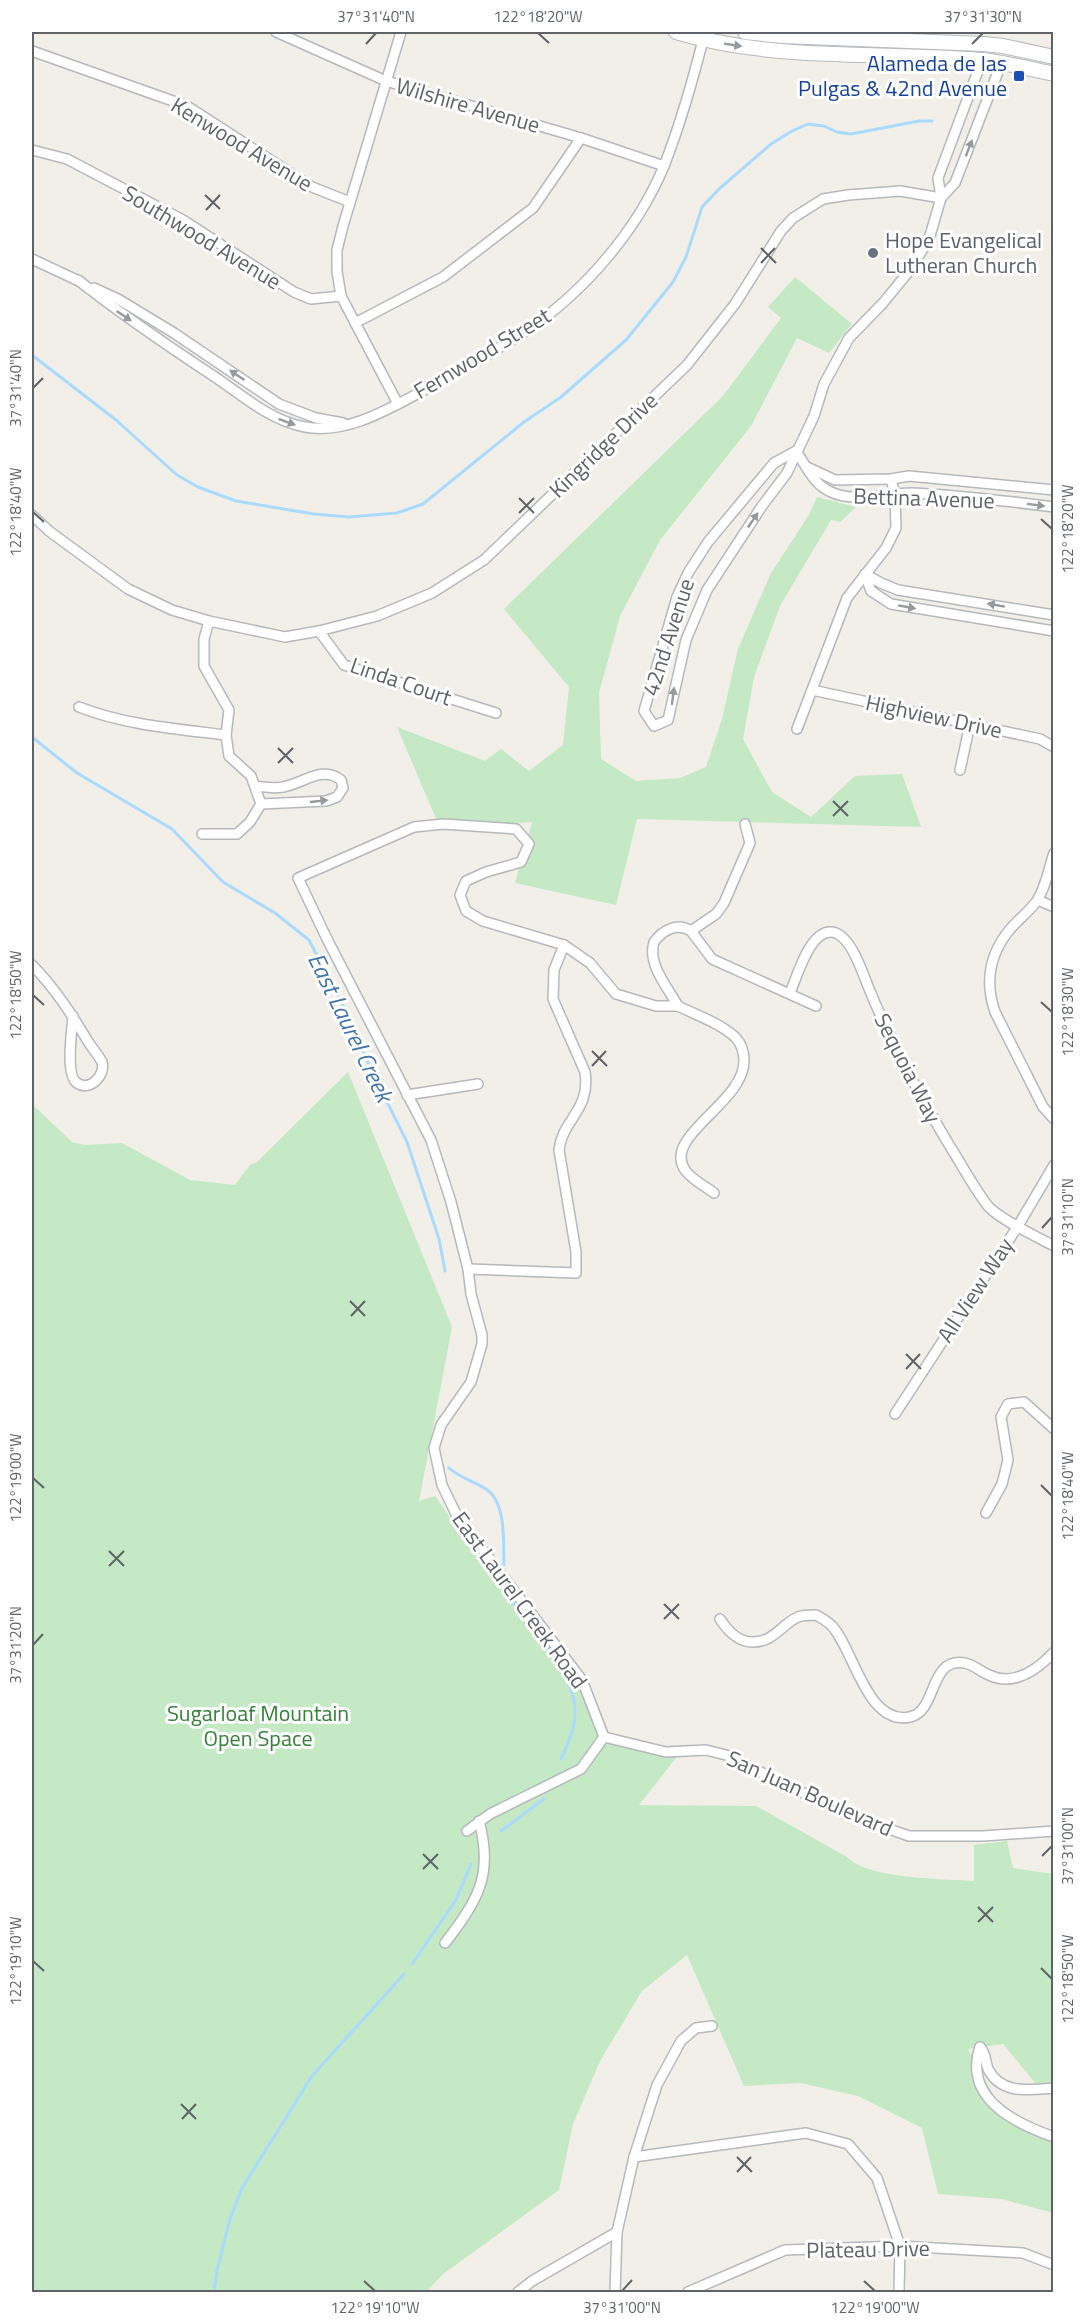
<svg xmlns="http://www.w3.org/2000/svg" width="1085" height="2324" font-family="'Titillium Web',sans-serif">
<style>
.green{fill:#c5e8c5}
.lines{fill:none;stroke-linecap:round;stroke-linejoin:round}
.stream{stroke:#aadaff;stroke-width:3}
.street-casing{stroke:#b5b8bc;stroke-width:12}
.secondary-casing{stroke:#b6babf;stroke-width:16}
.street{stroke:#fff;stroke-width:9}
.secondary{stroke:#fff;stroke-width:14}
.oneway{fill:#979a9d}
.ticks{fill:none;stroke:#5f6368;stroke-width:2}
.transit-dot{fill:#1a4fb4;stroke:#fff;stroke-width:2}
.worship-dot{fill:#6b7280;stroke:#fff;stroke-width:2}
.labels{text-anchor:middle;dominant-baseline:central;stroke-width:6;stroke-linejoin:round;paint-order:stroke}
.transit-label{font-size:22px;fill:#164399;stroke:#fff;text-anchor:end}
.street-label{font-size:22px;fill:#5f6368;stroke:#fff}
.worship-label{font-size:22px;fill:#5b616d;stroke:#fff;text-anchor:start}
.park-label{font-size:22px;fill:#348238;stroke:#fff}
.water-label{font-size:24px;font-style:italic;fill:#4174aa;stroke:#fff}
.neatline{fill:none;stroke:#5f6368;stroke-width:2}
.ticks-label{font-size:15px;text-anchor:middle;fill:#5f6368}
</style>
<rect width="100%" height="100%" fill="#f1efe8"/>
<!-- green -->
<g class="green">
<path d="M795,277l57,47 -23,29 -32,-15 -46,88 -91,114 -40,76 -21,77 2,66 35,22 44,-3 26,-11 16,-48 16,-70 33,-76 38,-58 8,-18 39,10 -16,15 -9,-2 -51,86 -26,71 -11,62 29,53 39,25 44,-41 47,-2 19,53 -284,-8 -21,86 -101,-22 17,-61 -92,6 -43,-101 88,34 16,-12 28,22 34,-26 6,-58 -65,-78 219,-213 58,-78 -13,-11z"/>
<path d="M348,1072l104,255 -33,174 16,-5 35,51 115,131 22,55 40,12 36,4 -44,56 117,1 91,51c20,22 96,22 127,24v-36l33,-4 6,27 40,6v208l-16,3 -34,-41 -35,5 27,49 37,28 21,7v80l-51,-14 -64,-5 -16,-66 -64,-32 -57,-13 -57,3 -57,-131 -45,36 -42,70 -27,63 -14,66 -116,84 -17,18h-394v-1188l40,38 13,3 37,-2 68,37 45,5 15,-20 7,-3z"/>
</g>
<g class="lines">
<!-- stream -->
<g class="stream">
<path d="M32,355l84,65 61,55 21,12 38,14 78,13 35,3 48,-4 26,-9 101,-82 37,-25 65,-57 47,-58 13,-25 16,-50 17,-18 52,-45 21,-13 16,-7 16,2 13,6 14,2 68,-13h13"/>
<path d="M32,737l45,36 95,56 51,53 52,31 34,27 36,70 28,64 34,68 32,97 6,32"/>
<path d="M449,1468c11,10 25,13 37,21 21,14 17,54 18,76"/>
<path d="M503,1590c25,32 71,79 72,121 1,16 -8,34 -14,48"/>
<path d="M501,1831l43,-32"/>
<path d="M412,1964l44,-64 15,-36"/>
<path d="M214,2292l3,-22 13,-51 12,-31 70,-112 92,-102"/>
</g>
<!-- street casing -->
<g class="street-casing">
<g id="street">
<path d="M276,32l110,49 195,57 83,28"/>
<path d="M32,51l155,55 125,81 38,15"/>
<path d="M32,150l35,9 116,61 111,72 17,7 30,-3"/>
<path d="M941,198l14,-15 46,-119"/>
<path d="M32,259l49,23"/>
<path d="M78,280c44,35 90,66 137,97 28,19 56,44 90,50 43,8 87,-20 123,-39 33,-19 67,-36 98,-57 58,-39 111,-100 138,-165 17,-43 30,-90 41,-134"/>
<path d="M94,288l24,11 56,34 105,71 37,14 27,5"/>
<path d="M355,323l88,-46 90,-69 48,-70"/>
<path d="M398,404l-57,-108 -4,-25v-21l6,-24 58,-194"/>
<path d="M796,451l-22,12 -66,79 -20,31 -11,24 -33,114 10,15 14,-6 18,-80 21,-50 55,-84 25,-33 27,-57 10,-32 25,-46 34,-35 27,-33 19,-31 12,-41 -3,-20 44,-118"/>
<path d="M796,451c11,16 17,33 35,41 23,11 57,1 81,1 48,2 95,8 142,14"/>
<path d="M807,467l28,13 56,-1 18,-3 145,14"/>
<path d="M32,515l17,16 79,58 44,21 37,11 76,16 34,-6 58,-15 55,-23 52,-33 203,-195 48,-61 46,-73 12,-13 30,-19 25,-4 52,-4 41,7"/>
<path d="M865,574l6,17 20,13 163,27"/>
<path d="M865,574l16,9 17,7 156,25"/>
<path d="M319,631l25,34 152,48"/>
<path d="M812,690l228,49 14,8"/>
<path d="M79,707c46,18 98,22 147,28"/>
<path d="M797,729l50,-131 39,-50 10,-20 -1,-33 -4,-16"/>
<path d="M960,770l10,-46"/>
<path d="M255,786c9,1 19,3 28,1 21,-4 40,-22 58,-7l2,8 -6,9 -11,4 -65,3"/>
<path d="M202,834h35l13,-12 11,-18 -10,-28 -22,-20 -3,-21 3,-25 -25,-44v-27l5,-18"/>
<path d="M1054,853c-5,15 -9,37 -18,49 -8,11 -20,19 -29,31 -18,24 -22,50 -12,79l48,95 11,12"/>
<path d="M1038,900l16,7"/>
<path d="M691,931l25,-17 8,-11 26,-60 -5,-19"/>
<path d="M32,965c23,23 40,50 57,78 4,6 10,13 13,19 4,13 -12,30 -25,21 -12,-8 -5,-53 -4,-67"/>
<path d="M790,993c7,-16 21,-69 46,-60 17,7 27,42 34,58 22,54 51,107 81,157 12,19 23,40 37,58 11,13 49,31 66,40"/>
<path d="M678,1006c18,9 42,17 57,31 6,6 9,15 9,24 0,42 -82,75 -59,109 7,10 20,16 29,23"/>
<path d="M407,1095l71,-11"/>
<path d="M468,1269l108,4v-21l-17,-102c3,-30 32,-40 26,-78l-32,-73 1,-29 10,-25"/>
<path d="M895,1414l123,-188 36,-61"/>
<path d="M986,1513l16,-29 6,-24 -7,-43 7,-13 16,-2 30,27"/>
<path d="M720,1619c11,17 25,29 47,20 11,-5 19,-17 31,-22 5,-2 12,-2 18,-2 5,3 11,6 15,10 23,23 35,101 79,92 28,-6 18,-60 55,-54 9,2 16,9 24,12 25,12 48,-5 65,-23"/>
<path d="M604,1737l-22,-57 -125,-164 -15,-31 -8,-37 7,-23 30,-43 11,-38v-9l-11,-41 -3,-25 -17,-67 -20,-62 -104,-201 -29,-61 116,-51 29,-3 73,5 13,15 -8,18 -35,10 -20,9 -6,14 6,16 17,10 81,24 26,18 26,31 40,12h22c-10,-18 -31,-42 -24,-64 9,-12 23,-20 37,-11l21,28 104,47"/>
<path d="M604,1737l62,15 40,-2 20,5 120,59 63,22h74l71,-5"/>
<path d="M467,1831l23,-17 91,-45 23,-32"/>
<path d="M445,1943c32,-42 49,-67 34,-122"/>
<path d="M980,2047c-17,51 34,76 74,90"/>
<path d="M980,2047c6,6 5,14 8,22 13,26 42,21 66,19"/>
<path d="M634,2157l172,-24 42,11 29,34 23,68 -1,46"/>
<path d="M518,2292l14,-11 85,-49"/>
<path d="M615,2292l2,-60 17,-75 23,-72 24,-44 15,-13 16,-2"/>
<path d="M688,2292l97,-42 115,-4 123,7 31,12"/>
</g>
</g>
<!-- secondary casing -->
<g class="secondary-casing">
<g id="secondary">
<path d="M676,32c99,30 203,19 305,28 24,2 49,9 73,14"/>
<path d="M745,32l37,4 202,8 19,2 51,11"/>
</g>
</g>
<!-- street -->
<use href="#street" class="street"/>
<!-- secondary -->
<use href="#secondary" class="secondary"/>
</g>
<!-- one-way arrows -->
<defs><path id="oneway-solid" d="M-6-.8H1V-3.2L6.5 0L1 3.2V.8H-6Z" transform="scale(1.5)"/></defs>
<g class="oneway">
<use href="#oneway-solid" transform="translate(733 45) rotate(9)"/>
<use href="#oneway-solid" transform="translate(969 148) rotate(-69)"/>
<use href="#oneway-solid" transform="translate(124 316) rotate(34)"/>
<use href="#oneway-solid" transform="translate(237 375) rotate(-146)"/>
<use href="#oneway-solid" transform="translate(287 422) rotate(20)"/>
<use href="#oneway-solid" transform="translate(1036 505) rotate(7)"/>
<use href="#oneway-solid" transform="translate(753 520) rotate(-56)"/>
<use href="#oneway-solid" transform="translate(996 605) rotate(-170)"/>
<use href="#oneway-solid" transform="translate(907 607) rotate(10)"/>
<use href="#oneway-solid" transform="translate(673 696) rotate(-83)"/>
<use href="#oneway-solid" transform="translate(319 801) rotate(-6)"/>
</g>
<!-- ticks -->
<path class="ticks" d="M538,33l11,10M366,44l10,-11M972,44l11,-11M205,195l15,14M206,210l14,-15M761,248l15,15M761,263l14,-15M33,388l10,-10M519,498l15,15M33,512l11,10M519,513l15,-15M1041,519l11,10M278,748l15,15M278,763l15,-15M833,801l15,15M833,816l15,-15M33,995l11,10M1041,1002l11,10M592,1051l15,15M592,1066l14,-15M1042,1228l10,-11M350,1301l15,15M351,1316l14,-15M906,1354l15,15M906,1369l14,-15M33,1478l11,10M1041,1485l11,11M109,1551l15,15M109,1566l15,-15M664,1604l15,15M664,1619l15,-15M33,1645l10,-11M423,1854l15,15M1042,1856l10,-10M423,1869l15,-15M978,1907l15,15M978,1922l15,-15M33,1961l11,10M1041,1968l11,11M181,2104l15,15M182,2119l14,-15M737,2157l15,15M737,2172l14,-15M364,2281l11,10M864,2281l11,10M622,2291l10,-11"/>
<!-- markers -->
<rect class="transit-dot" x="1013" y="70" width="12" height="12" rx="3"/>
<circle class="worship-dot" cx="873" cy="253" r="6"/>
<g class="labels">
<!-- transit labels -->
<g class="transit-label">
<text x="1007" y="63">Alameda de las<tspan x="1007" dy="25">Pulgas &amp; 42nd Avenue</tspan></text>
</g>
<!-- street labels -->
<g class="street-label">
<text transform="translate(468 105) rotate(16)">Wilshire Avenue</text>
<text transform="translate(242 144) rotate(31)">Kenwood Avenue</text>
<text transform="translate(202 237) rotate(31)">Southwood Avenue</text>
<text transform="translate(482 353) rotate(-31)">Fernwood Street</text>
<text transform="translate(603 445) rotate(-44)">Kingridge Drive</text>
<text transform="translate(924 498) rotate(2)">Bettina Avenue</text>
<text transform="translate(668 637) rotate(-72)">42nd Avenue</text>
<text transform="translate(401 681) rotate(19)">Linda Court</text>
<text transform="translate(934 716) rotate(12)">Highview Drive</text>
<text transform="translate(908 1068) rotate(63)">Sequoia Way</text>
<text transform="translate(975 1290) rotate(-57)">All View Way</text>
<text transform="translate(520 1600) rotate(54)">East Laurel Creek Road</text>
<text transform="translate(810 1793) rotate(24)">San Juan Boulevard</text>
<text transform="translate(868 2249) rotate(-1)">Plateau Drive</text>
</g>
<!-- worship labels -->
<g class="worship-label">
<text x="885" y="240">Hope Evangelical<tspan x="885" dy="25">Lutheran Church</tspan></text>
</g>
<!-- park labels -->
<g class="park-label">
<text x="258" y="1713">Sugarloaf Mountain<tspan x="258" dy="25">Open Space</tspan></text>
</g>
<!-- water labels -->
<g class="water-label">
<text transform="translate(351 1027) rotate(64)">East Laurel Creek</text>
</g>
</g>
<!-- border -->
<rect width="1085" height="2324" fill="none" stroke="#ffffff" stroke-width="66"/>
<rect x="33" y="33" width="1019" height="2258" class="neatline"/>
<g class="ticks-label">
<text x="376" y="22">37°31'40"N</text>
<text x="538" y="22">122°18'20"W</text>
<text x="983" y="22">37°31'30"N</text>
<text transform="translate(16 388) rotate(-90)" y="5">37°31'40"N</text>
<text transform="translate(16 512) rotate(-90)" y="5">122°18'40"W</text>
<text transform="translate(1068 529) rotate(-90)" y="5">122°18'20"W</text>
<text transform="translate(16 995) rotate(-90)" y="5">122°18'50"W</text>
<text transform="translate(1068 1012) rotate(-90)" y="5">122°18'30"W</text>
<text transform="translate(1068 1217) rotate(-90)" y="5">37°31'10"N</text>
<text transform="translate(16 1478) rotate(-90)" y="5">122°19'00"W</text>
<text transform="translate(1068 1496) rotate(-90)" y="5">122°18'40"W</text>
<text transform="translate(16 1645) rotate(-90)" y="5">37°31'20"N</text>
<text transform="translate(1068 1846) rotate(-90)" y="5">37°31'00"N</text>
<text transform="translate(16 1961) rotate(-90)" y="5">122°19'10"W</text>
<text transform="translate(1068 1979) rotate(-90)" y="5">122°18'50"W</text>
<text x="375" y="2313">122°19'10"W</text>
<text x="622" y="2313">37°31'00"N</text>
<text x="875" y="2313">122°19'00"W</text>
</g>
</svg>
